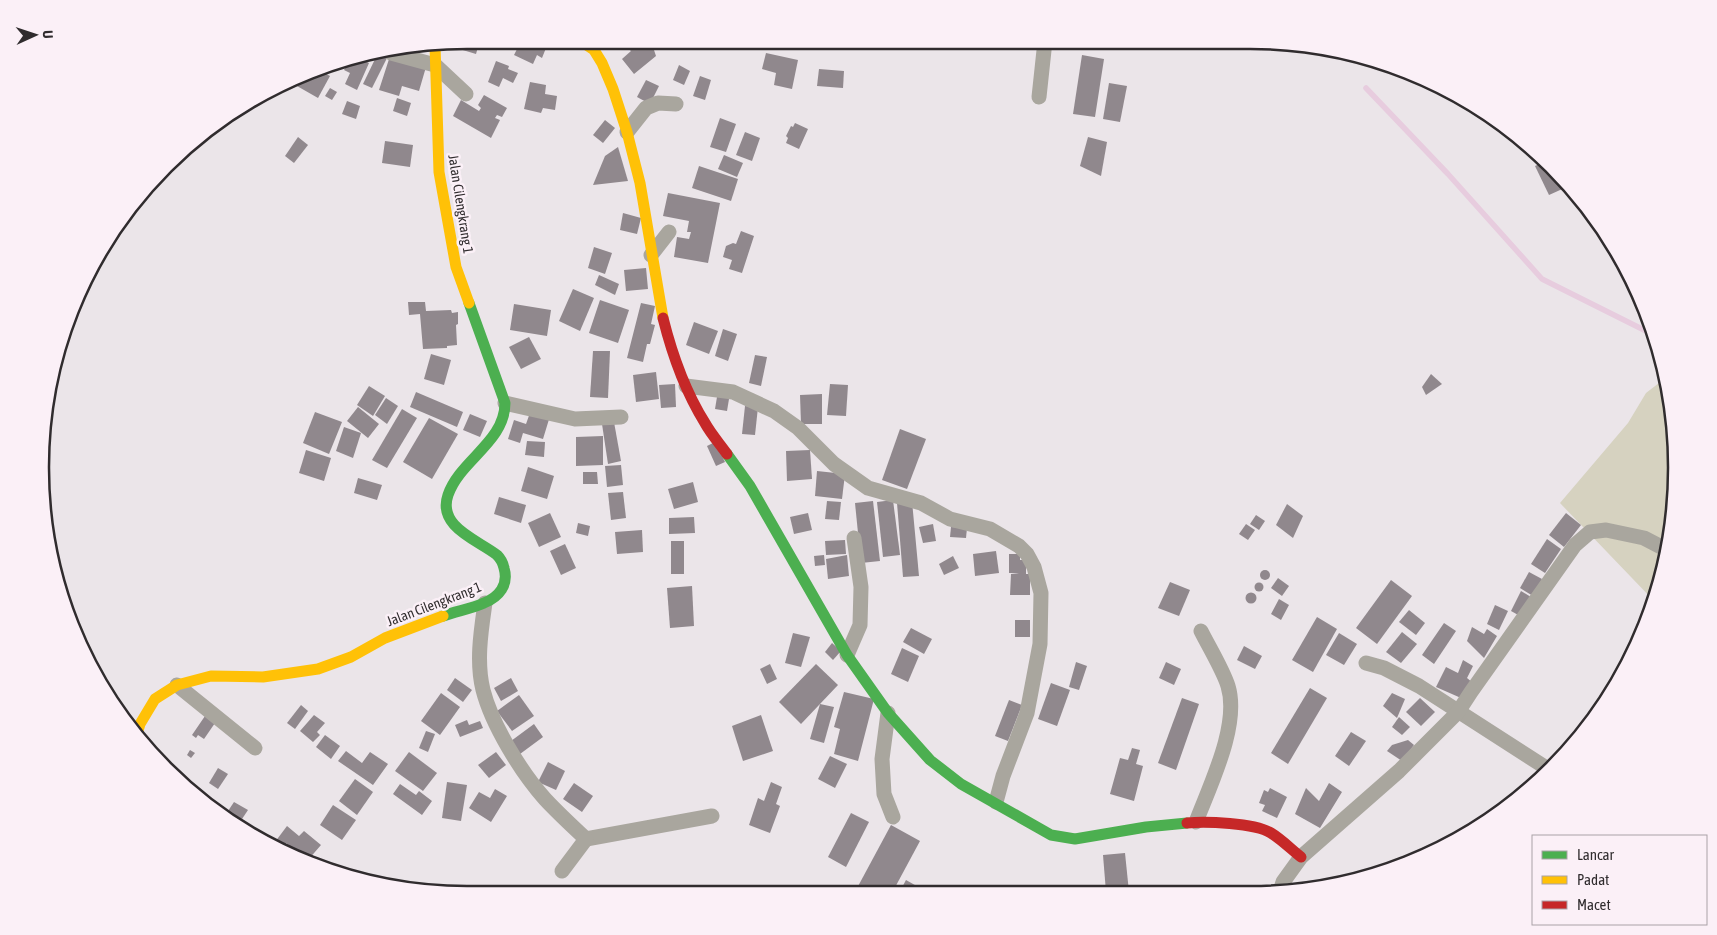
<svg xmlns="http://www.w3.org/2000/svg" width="1717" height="935" font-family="'Asap Condensed',sans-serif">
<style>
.green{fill:#d6d2c0}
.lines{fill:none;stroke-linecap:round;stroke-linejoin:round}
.stream{stroke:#e7ccde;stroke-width:5.5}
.building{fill:#90888d}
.street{stroke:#a9a69e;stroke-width:15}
.fast{stroke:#4caf50;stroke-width:11}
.slow{stroke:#ffc107;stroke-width:11}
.jam{stroke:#c62828;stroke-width:11}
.labels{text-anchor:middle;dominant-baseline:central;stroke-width:5;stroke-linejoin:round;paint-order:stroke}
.street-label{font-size:14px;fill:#302c2e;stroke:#fbf0f7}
.rim{fill:none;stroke:#302c2e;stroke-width:2.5}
</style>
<rect width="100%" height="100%" fill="#ebe5e9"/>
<!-- green -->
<path class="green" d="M1667,382l9,57 -3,84 -18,79 -95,-99 68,-80 18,-30 13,-10z"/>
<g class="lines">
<!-- stream -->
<path class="stream" d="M1366,88l82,86 94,105 112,56"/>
</g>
<!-- building -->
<g class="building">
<path d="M467,40h13l-4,14 -20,-6 2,-6z"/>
<path d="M483,40h17l-3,6z"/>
<path d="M515,40h28l-2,6 5,2 -4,10 -5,-3 -4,9 -19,-9 3,-6 -5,-2z"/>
<path d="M631,40h25l4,5 -6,5 2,6 -22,18 -12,-15 9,-8 -6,-6z"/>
<path d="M694,40h14l-1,5z"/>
<path d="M1088,41h24l-1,5z"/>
<path d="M420,48l-3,7 -14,-4z"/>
<path d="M766,53l32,7 -6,29 -18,-4 2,-12 -14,-4z"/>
<path d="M380,54l7,4 -15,30 -9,-4 14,-29z"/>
<path d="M1082,55l22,4 -9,58 -22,-3z"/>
<path d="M370,56l-3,6 2,1 -12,27 -12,-6 5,-11 -6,-3 5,-10z"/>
<path d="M390,56l36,11 -7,24 -17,-5 -3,10 -20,-6z"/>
<path d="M496,61l13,5 -1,3 10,4 -5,10 -10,-5 -4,9 -11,-5z"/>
<path d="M679,65l11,6 -6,14 -11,-5z"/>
<path d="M317,69l13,7 -12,22 -21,-12 5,-8z"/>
<path d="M819,69l25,2 -1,17 -26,-2z"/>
<path d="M700,76l11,4 -6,20 -12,-4z"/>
<path d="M646,80l13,6 -9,18 -13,-7z"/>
<path d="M530,82l16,3 -1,9 12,2 -2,14 -12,-2 -2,5 -17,-4z"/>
<path d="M1109,83l18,3 -7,36 -17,-3z"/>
<path d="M330,88l7,4 -5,8 -7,-4z"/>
<path d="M484,95l23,13 -5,9 -5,-2 -2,3 5,2 -9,18 -38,-22 8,-16 18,11 2,-3 -3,-3z"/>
<path d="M397,98l14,5 -4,13 -14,-5z"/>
<path d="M347,101l13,5 -4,13 -14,-5z"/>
<path d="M720,118l16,6 -10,28 -16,-5z"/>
<path d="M605,120l10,8 -12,15 -10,-8z"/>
<path d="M795,123l13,6 -9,20 -13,-6 2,-5 -2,-2 5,-10 2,1z"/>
<path d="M745,132l15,6 -8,23 -16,-6z"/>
<path d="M298,137l10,8 -14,18 -9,-7z"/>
<path d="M1088,137l19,5 -6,34 -21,-10z"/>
<path d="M385,141l28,4 -3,22 -28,-4z"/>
<path d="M618,147l10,34 -35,4 12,-29z"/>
<path d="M724,155l19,8 -6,14 -19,-8z"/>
<path d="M1546,161l23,25 -20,9 -14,-29z"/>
<path d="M699,166l39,13 -7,22 -39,-13z"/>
<path d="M668,193l52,10 -12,60 -34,-6 3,-20 12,2 2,-7h-4l2,-11 -26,-5z"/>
<path d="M623,213l18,5 -4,16 -17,-4z"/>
<path d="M741,231l13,5 -12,37 -13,-4 3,-9 -9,-3 3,-11 7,-3 3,1z"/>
<path d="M594,247l18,6 -7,21 -17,-6z"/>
<path d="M646,268l2,21 -22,2 -2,-21z"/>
<path d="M599,275l20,9 -4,11 -20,-10z"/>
<path d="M573,289l21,9 -14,33 -21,-10z"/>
<path d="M600,300l29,10 -11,33 -29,-10z"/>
<path d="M408,302h17l1,9 25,-1 1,3 6,-1v12l-2,1 1,20 -10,1v2l-24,1 -3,-35 -11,1z"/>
<path d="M641,303l14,3 -4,18 4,1 -5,19h-3l-4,18 -16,-4z"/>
<path d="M514,304l37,6 -4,26 -37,-6z"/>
<path d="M694,322l24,9 -9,23 -23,-9z"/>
<path d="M723,329l14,5 -9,27 -13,-5z"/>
<path d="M529,337l12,22 -20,10 -12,-22z"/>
<path d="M593,351h17l-2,47 -18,-1z"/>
<path d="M431,354l20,6 -7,25 -20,-6z"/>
<path d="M755,355l12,2 -6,29 -12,-3z"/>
<path d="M656,372l3,27 -23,3 -3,-27z"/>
<path d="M1431,374l11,10 -16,11 -4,-8z"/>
<path d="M675,384l1,23 -15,1 -2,-23z"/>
<path d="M830,384l18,1 -2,31 -19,-1z"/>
<path d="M369,386l16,10 -12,20 -16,-11z"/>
<path d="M718,391l12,2 -3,18 -12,-2z"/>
<path d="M416,392l47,20 -6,15 -47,-20z"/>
<path d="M822,394v30h-21l-1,-29z"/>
<path d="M386,398l12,8 -11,18 -12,-9z"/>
<path d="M745,406l13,1 -3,28 -13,-1z"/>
<path d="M358,407l21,17 -11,14 -21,-17z"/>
<path d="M402,409l15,9 -30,50 -15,-8z"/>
<path d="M531,410l19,6 -7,23 -20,-6 -3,10 -12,-4 6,-19 12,4z"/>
<path d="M315,412l27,10 -13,32 -26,-11z"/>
<path d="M470,414l17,7 -7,16 -17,-7z"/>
<path d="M429,418l29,16 -26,45 -29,-17z"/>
<path d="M614,422l7,39 -13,3 -6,-40z"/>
<path d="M344,427l17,6 -8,25 -17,-7z"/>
<path d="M900,429l26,10 -19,50 -25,-9z"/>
<path d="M603,436v29l-27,1v-29z"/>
<path d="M527,441l18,1 -1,15 -19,-2z"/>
<path d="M715,442l10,20 -9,4 -9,-20z"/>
<path d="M306,450l25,8 -7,23 -25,-8z"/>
<path d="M810,450l2,29 -25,2 -1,-30z"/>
<path d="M621,465l2,20 -16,2 -2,-21z"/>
<path d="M528,467l26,9 -7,23 -26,-8z"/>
<path d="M817,471l28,3 -3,25 -27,-3z"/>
<path d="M583,472h14l1,12h-15z"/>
<path d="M358,478l24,7 -5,15 -23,-7z"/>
<path d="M693,482l5,20 -24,7 -6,-20z"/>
<path d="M623,492l3,26 -15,2 -3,-27z"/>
<path d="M499,497l27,8 -5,18 -27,-9z"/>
<path d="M893,500l7,55 -17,2 -6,-55z"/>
<path d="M827,501l14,1 -2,18 -14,-1z"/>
<path d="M873,501l7,60 -19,2 -6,-60z"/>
<path d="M912,501l7,75 -16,1 -6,-74z"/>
<path d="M1287,504l16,12 -10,22 -17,-13z"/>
<path d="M550,513l11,24 -22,10 -11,-24z"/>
<path d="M808,513l4,17 -18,4 -4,-17z"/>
<path d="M1566,513l15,12 -17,22 -15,-12z"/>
<path d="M1256,515l9,6 -6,9 -9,-6z"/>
<path d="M694,517l1,16 -26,1v-16z"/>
<path d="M578,523l12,3 -2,10 -12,-3z"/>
<path d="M933,524l3,17 -13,2 -4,-16z"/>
<path d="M1246,524l9,6 -7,10 -9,-6z"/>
<path d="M951,527l16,1 -1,10 -16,-1z"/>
<path d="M642,530l1,22 -26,2 -2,-22z"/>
<path d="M1547,539l14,10 -16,24 -14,-9z"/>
<path d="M845,540l1,14 -20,1 -1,-14z"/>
<rect x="671" y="541" width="13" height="33"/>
<path d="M565,544l11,24 -15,7 -11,-24z"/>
<path d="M996,551l3,22 -24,3 -2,-22z"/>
<path d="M1009,554h11v6h6v14h4v21h-20l1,-21 8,-1h-10z"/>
<path d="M824,555l1,10 -10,1 -1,-10z"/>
<path d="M847,555l2,21 -21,3 -2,-20z"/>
<path d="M953,556l6,12 -15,7 -5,-11z"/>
<circle cx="1265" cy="575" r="5"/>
<path d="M1529,572l13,7 -9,17 -13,-8z"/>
<path d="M1278,578l11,8 -7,10 -11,-8z"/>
<path d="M1391,580l21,16 -35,48 -21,-16z"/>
<path d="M1170,582l20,8 -11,26 -21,-8z"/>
<circle cx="1259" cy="587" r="4.5"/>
<path d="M692,586l2,40 -24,2 -3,-40z"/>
<path d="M1521,591l10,6 -11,19 -9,-5z"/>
<circle cx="1251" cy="598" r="5.5"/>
<path d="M1279,599l10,6 -8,15 -10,-6z"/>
<path d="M1495,605l13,6 -9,19 -12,-6z"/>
<path d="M1409,610l16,13 -9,12 -17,-13z"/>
<path d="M1317,617l20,12 -24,43 -21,-12z"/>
<rect x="1015" y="620" width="15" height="17"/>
<path d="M1444,623l12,8 -22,33 -12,-9z"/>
<path d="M1472,627l12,7 3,-5 10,7 -13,22 -17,-17z"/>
<path d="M911,628l21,11 -8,15 -21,-12z"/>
<path d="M1402,632l15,12 -16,19 -15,-11z"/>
<path d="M793,633l17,4 -9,30 -16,-4z"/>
<path d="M1339,633l18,11 -13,21 -18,-10z"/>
<path d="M832,643l9,8 -8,9 -8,-8z"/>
<path d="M1244,646l18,10 -7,13 -18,-9z"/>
<path d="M902,648l17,8 -11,26 -17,-8z"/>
<path d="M1463,660l10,6 -6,12 6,5 -12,15 -25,-11 10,-20 12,6z"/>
<path d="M1076,662l11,4 -8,24 -10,-3z"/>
<path d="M1166,662l15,7 -7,16 -15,-7z"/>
<path d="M770,664l7,15 -10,5 -7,-15z"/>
<path d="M816,664l22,21 -37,39 -22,-22z"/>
<path d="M455,678l17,12 -9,12 -16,-12z"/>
<path d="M511,678l7,13 -17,10 -7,-13z"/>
<path d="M1051,683l19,7 -13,36 -19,-7z"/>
<path d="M1310,688l17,10 -39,66 -17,-11z"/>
<path d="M844,692l30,7 -16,62 -24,-7 6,-25 -6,-2z"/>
<path d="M441,693l19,14 -20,28 -19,-14z"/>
<path d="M1392,693l13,6 -8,19 -14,-12z"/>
<path d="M519,695l15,21 -22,15 -15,-20z"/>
<path d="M1182,698l17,6 -23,66 -18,-7z"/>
<path d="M1420,698l15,14 -14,14 -15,-14z"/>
<path d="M1009,700l13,5 -14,36 -13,-5z"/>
<path d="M820,704l14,3 -10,36 -14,-4z"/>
<path d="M301,705l7,6 -13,18 -8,-6z"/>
<path d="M314,715l11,8 -8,9 3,3 -7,7 -13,-11z"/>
<path d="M761,715l12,36 -30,10 -11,-35z"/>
<path d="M205,716l10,7 -11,16 -6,-4 -2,3 -4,-3z"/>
<path d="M1399,717l11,10 -8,8 -10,-8z"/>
<path d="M467,720l2,5 11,-4 3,7 -23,9 -5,-12z"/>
<path d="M534,724l9,13 -23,17 -9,-13z"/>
<path d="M426,731l9,3 -7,18 -9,-4z"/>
<path d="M1351,732l15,9 -17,25 -14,-10z"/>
<path d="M325,735l15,11 -9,13 -15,-12z"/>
<path d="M1408,740l6,5 -12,16 -15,-10 5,-6z"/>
<path d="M1132,748l8,2 -4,14 7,2 -9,35 -24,-7 10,-36 8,2z"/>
<path d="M190,750l5,3 -4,5 -4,-3z"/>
<path d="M346,751l16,12 8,-11 18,12 -15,21 -35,-24z"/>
<path d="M409,752l28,21 -14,18 -28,-20z"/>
<path d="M496,752l10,13 -17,13 -11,-13z"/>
<path d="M830,756l17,8 -12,24 -17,-9z"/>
<path d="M548,762l17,9 -9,19 -18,-8z"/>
<path d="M218,768l10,6 -10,15 -9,-6z"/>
<path d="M355,779l18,13 -16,23 -18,-14z"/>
<path d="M447,782l20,3 -6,36 -19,-3z"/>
<path d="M771,782l11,5 -6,17 4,2 -10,27 -21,-8 9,-27 6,3z"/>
<path d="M574,783l19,13 -11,16 -19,-13z"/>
<path d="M1329,783l13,9 -22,36 -25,-14 11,-26 13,13z"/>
<path d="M400,784l16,11 3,-4 13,10 -10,14 -29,-21z"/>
<path d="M1270,788l17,9 -10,21 -15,-7 3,-6 -6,-2 5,-13 4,2z"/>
<path d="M495,789l12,7 -16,26 -22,-14 10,-16 11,6z"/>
<path d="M234,802l14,8 -6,9 -14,-8z"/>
<path d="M333,805l23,15 -14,20 -22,-15z"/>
<path d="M851,813l18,9 -23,45 -18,-10z"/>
<path d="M891,825l29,16 -28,52h-31l-5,-3z"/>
<path d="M287,826l12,10 5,-5 17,14 -13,15 -22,-9 4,-5 -4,-3 -4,5 -7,-6z"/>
<path d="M1125,853l4,39h-23l-3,-37z"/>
<path d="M906,880l23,13h-30z"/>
</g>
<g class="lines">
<!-- street -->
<g class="street">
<path d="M391,53l44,12 31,29"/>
<path d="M1039,97l6,-56"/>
<path d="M627,132l19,-24 12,-5 18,1"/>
<path d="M651,255l18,-23"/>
<path d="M686,386l47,6 41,19 24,17 36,36 34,24 53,15 29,16 40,10 29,17 8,8 7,13 7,26 -1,51 -13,69 -24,63 -7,26"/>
<path d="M505,403l70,16 46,-2"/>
<path d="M485,603c-4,28 -9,59 -2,87 9,35 38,82 62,109 13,14 27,27 41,40l126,-23"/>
<path d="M847,655l13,-30 1,-38 -7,-49"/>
<path d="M1366,663l18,5 35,18 129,83"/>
<path d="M177,685l78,63"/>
<path d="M888,713l-6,46 2,35 9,23"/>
<path d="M1196,822c14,-37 44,-97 32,-136 -5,-16 -19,-39 -27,-55"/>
<path d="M562,871l24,-32"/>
<path d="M1280,891l3,-9 18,-25 98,-86 59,-59 13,-20 104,-147 15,-13 16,-2 38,8 23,12"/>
</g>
<!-- fast -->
<g class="fast">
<path d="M727,454l23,32 97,169 41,58 42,47 31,24 90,51 24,4 71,-12 41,-4"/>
<path d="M443,616c13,-5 28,-7 41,-13 15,-6 25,-18 20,-35 -1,-5 -4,-10 -7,-13 -19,-15 -60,-28 -49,-60 12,-35 57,-53 57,-92l-36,-100"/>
</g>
<!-- slow -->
<g class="slow">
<path d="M579,40l15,10 8,13 11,26 14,43 13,51 23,135"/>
<path d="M435,45l4,127 17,95 13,36"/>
<path d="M137,734l3,-10 15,-25 22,-14 34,-9 52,1 55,-8 33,-12 34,-19 58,-22"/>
</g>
<!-- jam -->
<g class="jam">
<path d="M663,318c9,36 22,73 42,105 6,11 15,21 22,31"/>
<path d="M1187,823c18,-2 68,0 84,10 10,6 20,16 30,24"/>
</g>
</g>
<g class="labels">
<!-- street labels -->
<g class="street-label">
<text transform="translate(461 204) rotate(81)">Jalan Cilengkrang 1</text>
<text transform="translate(434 604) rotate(-21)">Jalan Cilengkrang 1</text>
</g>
</g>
<!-- crop -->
<path d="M0 0H1717V935H0ZM467 49H1250A418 418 0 0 1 1668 467V468A418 418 0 0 1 1250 886H467A418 418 0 0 1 49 468V467A418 418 0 0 1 467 49Z" fill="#fbf0f7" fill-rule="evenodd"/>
<path class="rim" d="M467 49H1250A418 418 0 0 1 1668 467V468A418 418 0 0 1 1250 886H467A418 418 0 0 1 49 468V467A418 418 0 0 1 467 49Z"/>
<!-- legend -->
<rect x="1532" y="835" width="175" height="90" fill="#fbf0f7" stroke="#aaa2a7"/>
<rect x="1542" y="851" width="25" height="8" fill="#4caf50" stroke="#aaa2a7"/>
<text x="1577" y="860" font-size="15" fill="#302c2e">Lancar</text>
<rect x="1542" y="876" width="25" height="8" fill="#ffc107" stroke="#aaa2a7"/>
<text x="1577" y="885" font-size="15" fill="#302c2e">Padat</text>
<rect x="1542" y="901" width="25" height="8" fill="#c62828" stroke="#aaa2a7"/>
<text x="1577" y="910" font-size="15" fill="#302c2e">Macet</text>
<!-- north arrow -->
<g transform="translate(35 35) rotate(87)" stroke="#fbf0f7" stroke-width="4" paint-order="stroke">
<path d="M0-4L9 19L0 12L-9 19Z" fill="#302c2e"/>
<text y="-8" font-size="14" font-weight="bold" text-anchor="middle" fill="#302c2e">U</text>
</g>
</svg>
